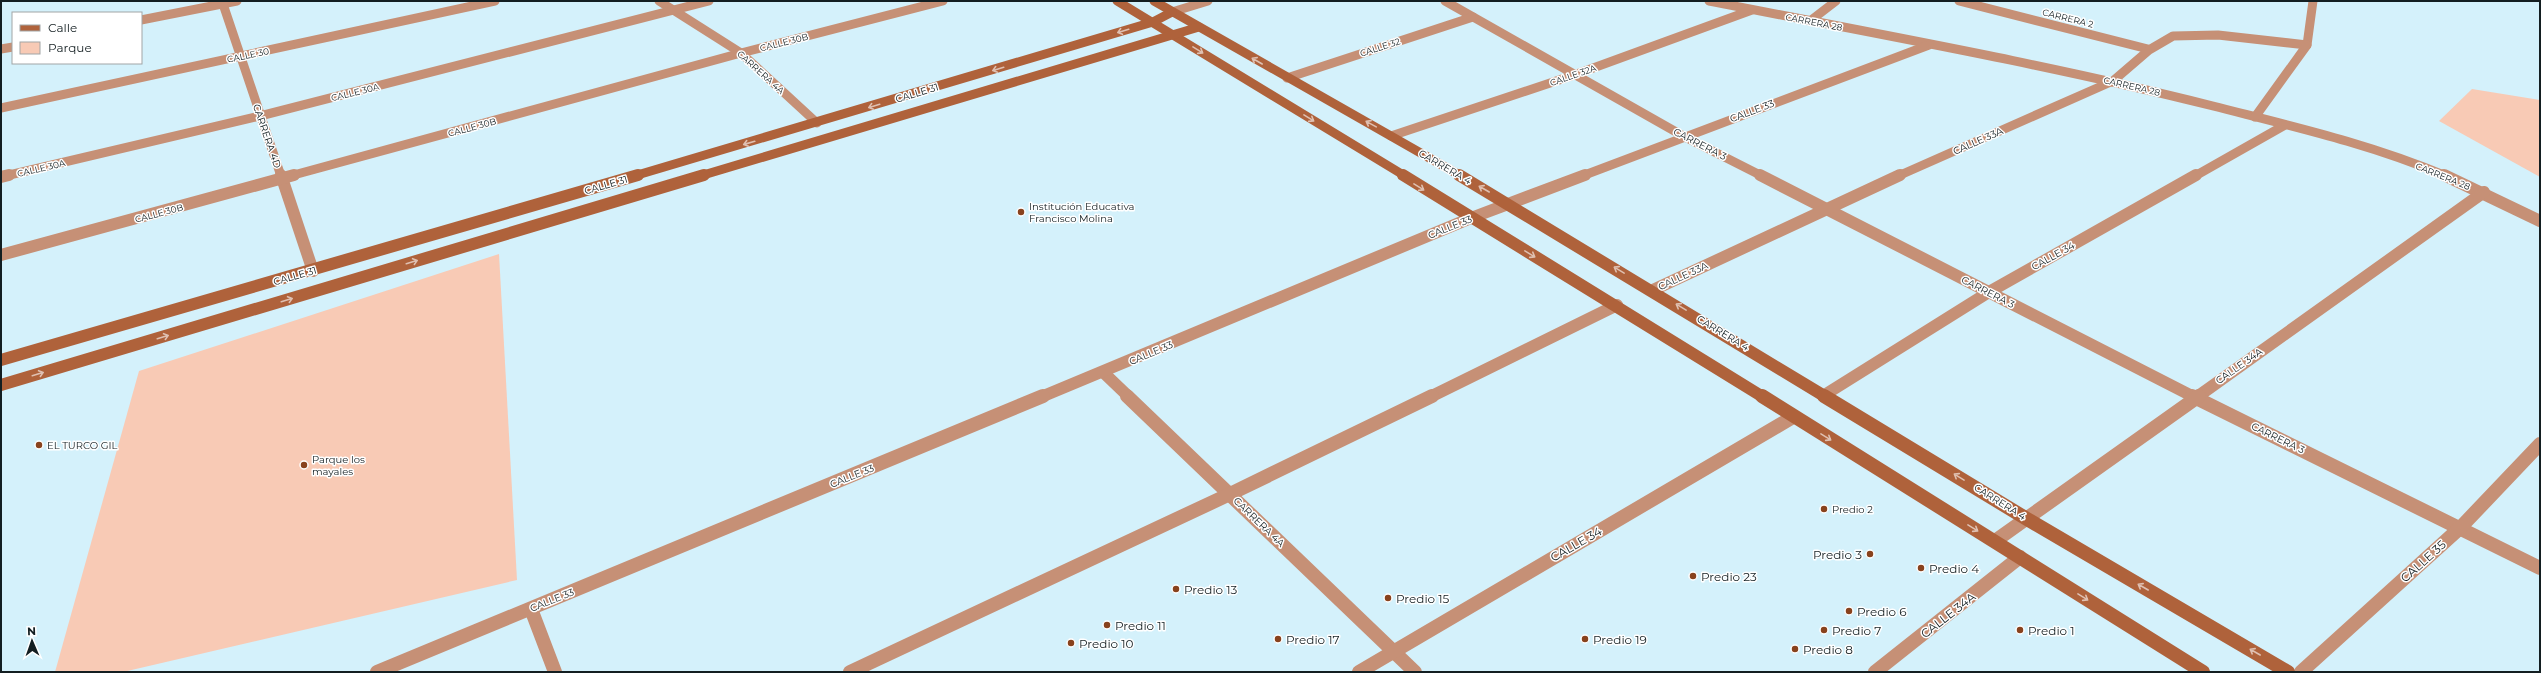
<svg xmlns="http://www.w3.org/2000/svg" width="2541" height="673" font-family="Montserrat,sans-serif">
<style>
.green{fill:#f8cab5}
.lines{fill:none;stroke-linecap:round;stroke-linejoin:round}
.street-far2{stroke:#c69076;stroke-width:9}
.street-far1{stroke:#c69076;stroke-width:12}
.street{stroke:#c69076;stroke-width:14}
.secondary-far2{stroke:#af623b;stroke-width:9}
.secondary-far1{stroke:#af623b;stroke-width:12}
.secondary{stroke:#af623b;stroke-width:14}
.oneway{stroke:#dfc0b1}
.poi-dot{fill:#88421d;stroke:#fff;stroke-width:1.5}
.labels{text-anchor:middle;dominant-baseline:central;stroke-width:3;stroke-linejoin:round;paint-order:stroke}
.far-street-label{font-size:9px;fill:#131e21;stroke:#fff}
.street-label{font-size:10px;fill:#131e21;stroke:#fff}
.poi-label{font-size:10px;fill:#131e21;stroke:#fff;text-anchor:start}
.near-street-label{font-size:12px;fill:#131e21;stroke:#fff}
.near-poi-label{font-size:12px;fill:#131e21;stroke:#fff;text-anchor:start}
</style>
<rect width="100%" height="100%" fill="#d4f1fb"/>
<!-- green -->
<g class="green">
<path d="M2472,89l68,11v77l-101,-56z"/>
<path d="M499,254l18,326 -394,92h-68l84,-301z"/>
</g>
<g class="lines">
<!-- street-far2 -->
<g class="street-far2">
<path d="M222,1l59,175"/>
<path d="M659,1l82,52 76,70"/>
<path d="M1445,1l240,136 77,39"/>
<path d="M1709,1c168,33 337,63 504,105 78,20 158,38 233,70"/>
<path d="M1959,1l189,48"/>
<path d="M1172,12l36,-11"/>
<path d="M141,20l96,-19"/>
<path d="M1810,21l26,-20"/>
<path d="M1,49l12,-2"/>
<path d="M1287,78l186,-61"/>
<path d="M1,108l494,-107"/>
<path d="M2255,117l52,-72 6,-44"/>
<path d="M1391,136l183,-61 178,-65"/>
<path d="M5,176l255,-60 449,-115"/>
<path d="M290,176l451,-123 202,-52"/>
<path d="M1582,176l347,-131"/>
<path d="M1898,176l215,-95 36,-31 24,-14 45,-1 89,10"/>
<path d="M2195,176l90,-51"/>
</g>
<!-- street-far1 -->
<g class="street-far1">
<path d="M281,175l32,96"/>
<path d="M1760,175l434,222"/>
<path d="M2444,175l96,46"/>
<path d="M1,177l8,-2"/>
<path d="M1,255l293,-80"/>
<path d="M1653,290l247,-115"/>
<path d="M1104,373l25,24"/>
<path d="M1826,394l163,-102 207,-117"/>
<path d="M1041,397l430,-179 114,-43"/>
<path d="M1430,397l187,-92"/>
<path d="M2197,397l287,-205"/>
</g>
<!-- street -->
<g class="street">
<path d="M1127,396l288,276"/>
<path d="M2192,396l348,172"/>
<path d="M1995,541l204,-145"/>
<path d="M531,609l24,63"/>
<path d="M377,672l666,-276"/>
<path d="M850,672l380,-178 202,-98"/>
<path d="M1359,672l434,-255"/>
<path d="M1875,672l145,-115"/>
<path d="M2301,672l160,-145 79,-83"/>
</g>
<!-- secondary-far2 -->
<g class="secondary-far2">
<path d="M1117,1l288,175"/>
<path d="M1154,1l307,175"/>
<path d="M634,176l519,-154 19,-10"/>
<path d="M700,176l499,-149"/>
</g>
<!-- secondary-far1 -->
<g class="secondary-far1">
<path d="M1403,175l360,222"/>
<path d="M1459,175l367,222"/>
<path d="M1,360l637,-185"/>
<path d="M1,385l703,-210"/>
</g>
<!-- secondary -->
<g class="secondary">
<path d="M1762,396l441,276"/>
<path d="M1824,396l203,123 261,153"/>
</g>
</g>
<!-- one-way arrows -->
<defs><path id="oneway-shaft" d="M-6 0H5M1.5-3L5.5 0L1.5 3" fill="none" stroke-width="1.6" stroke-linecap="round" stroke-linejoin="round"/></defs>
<g class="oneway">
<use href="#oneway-shaft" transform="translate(1123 31) rotate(163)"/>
<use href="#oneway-shaft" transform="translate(1198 50) rotate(32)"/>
<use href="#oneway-shaft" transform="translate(1257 61) rotate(-150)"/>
<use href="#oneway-shaft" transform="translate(998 69) rotate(163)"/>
<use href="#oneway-shaft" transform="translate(874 106) rotate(163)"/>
<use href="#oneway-shaft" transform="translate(1309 118) rotate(32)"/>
<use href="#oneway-shaft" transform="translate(1371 124) rotate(-151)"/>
<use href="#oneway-shaft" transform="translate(749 143) rotate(164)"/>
<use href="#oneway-shaft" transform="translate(1419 187) rotate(32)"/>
<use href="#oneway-shaft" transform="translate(1484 189) rotate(-150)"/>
<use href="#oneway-shaft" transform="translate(1530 254) rotate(31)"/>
<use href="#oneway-shaft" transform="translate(412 262) rotate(-17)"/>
<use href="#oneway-shaft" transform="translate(1619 270) rotate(-149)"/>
<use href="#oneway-shaft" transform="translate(287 300) rotate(-17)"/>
<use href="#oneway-shaft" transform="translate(1681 307) rotate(-149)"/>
<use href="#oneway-shaft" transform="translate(163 337) rotate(-17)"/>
<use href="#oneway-shaft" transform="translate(38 374) rotate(-17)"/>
<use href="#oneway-shaft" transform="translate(1826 437) rotate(32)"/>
<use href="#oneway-shaft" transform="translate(1959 477) rotate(-148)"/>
<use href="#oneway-shaft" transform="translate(1973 528) rotate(32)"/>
<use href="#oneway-shaft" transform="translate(2143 587) rotate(-150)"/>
<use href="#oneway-shaft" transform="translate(2083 597) rotate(32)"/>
<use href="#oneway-shaft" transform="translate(2255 652) rotate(-150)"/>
</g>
<!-- markers -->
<g class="poi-dot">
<circle cx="1021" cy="212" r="4"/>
<circle cx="39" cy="445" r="4"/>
<circle cx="304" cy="465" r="4"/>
<circle cx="1824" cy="509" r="4"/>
<circle cx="1870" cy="554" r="4"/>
<circle cx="1921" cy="568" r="4"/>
<circle cx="1693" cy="576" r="4"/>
<circle cx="1176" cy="589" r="4"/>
<circle cx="1388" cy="598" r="4"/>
<circle cx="1849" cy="611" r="4"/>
<circle cx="1107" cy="625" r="4"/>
<circle cx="1824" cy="630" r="4"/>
<circle cx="2020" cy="630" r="4"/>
<circle cx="1278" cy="639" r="4"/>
<circle cx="1585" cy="639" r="4"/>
<circle cx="1071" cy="643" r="4"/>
<circle cx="1795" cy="649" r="4"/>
</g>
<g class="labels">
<!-- far-street labels -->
<g class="far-street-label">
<text transform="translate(2068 18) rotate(14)">CARRERA 2</text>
<text transform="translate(1814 22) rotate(11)">CARRERA 28</text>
<text transform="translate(784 42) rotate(-14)">CALLE 30B</text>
<text transform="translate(1380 47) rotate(-18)">CALLE 32</text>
<text transform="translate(248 55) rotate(-12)">CALLE 30</text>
<text transform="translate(761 72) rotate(42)">CARRERA 4A</text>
<text transform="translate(1573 75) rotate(-19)">CALLE 32A</text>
<text transform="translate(2132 86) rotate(13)">CARRERA 28</text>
<text transform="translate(355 92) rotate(-14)">CALLE 30A</text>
<text transform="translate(472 127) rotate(-15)">CALLE 30B</text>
<text transform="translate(41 168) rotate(-13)">CALLE 30A</text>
<text transform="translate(2443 176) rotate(22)">CARRERA 28</text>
<text transform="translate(159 213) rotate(-15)">CALLE 30B</text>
</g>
<!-- street labels -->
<g class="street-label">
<text transform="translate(917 93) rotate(-17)">CALLE 31</text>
<text transform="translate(1752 111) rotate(-21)">CALLE 33</text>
<text transform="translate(267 136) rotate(71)">CARRERA 4D</text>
<text transform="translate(1978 141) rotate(-24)">CALLE 33A</text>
<text transform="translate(1700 144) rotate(27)">CARRERA 3</text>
<text transform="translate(1445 167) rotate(30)">CARRERA 4</text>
<text transform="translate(606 185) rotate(-16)">CALLE 31</text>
<text transform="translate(1450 227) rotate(-22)">CALLE 33</text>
<text transform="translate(2053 256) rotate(-29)">CALLE 34</text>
<text transform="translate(295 276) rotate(-16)">CALLE 31</text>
<text transform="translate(1683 276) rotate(-25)">CALLE 33A</text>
<text transform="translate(1988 292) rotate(27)">CARRERA 3</text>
<text transform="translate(1723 333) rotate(31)">CARRERA 4</text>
<text transform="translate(1151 353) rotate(-23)">CALLE 33</text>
<text transform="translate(2239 366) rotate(-35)">CALLE 34A</text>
<text transform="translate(2278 438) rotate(26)">CARRERA 3</text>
<text transform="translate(852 476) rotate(-22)">CALLE 33</text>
<text transform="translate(2000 502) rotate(32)">CARRERA 4</text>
<text transform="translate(1259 522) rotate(44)">CARRERA 4A</text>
<text transform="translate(552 600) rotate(-22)">CALLE 33</text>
</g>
<!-- poi labels -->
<g class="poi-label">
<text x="1029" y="206">Institución Educativa<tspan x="1029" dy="12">Francisco Molina</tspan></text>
<text x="47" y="445">EL TURCO GIL</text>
<text x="312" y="459">Parque los<tspan x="312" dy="12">mayales</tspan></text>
<text x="1832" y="509">Predio 2</text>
</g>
<!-- near-street labels -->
<g class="near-street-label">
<text transform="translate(1576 544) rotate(-30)">CALLE 34</text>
<text transform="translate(2423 561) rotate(-42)">CALLE 35</text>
<text transform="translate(1948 615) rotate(-38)">CALLE 34A</text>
</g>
<!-- near-poi labels -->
<g class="near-poi-label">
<text x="1862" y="554" text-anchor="end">Predio 3</text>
<text x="1929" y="568">Predio 4</text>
<text x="1701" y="576">Predio 23</text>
<text x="1184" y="589">Predio 13</text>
<text x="1396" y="598">Predio 15</text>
<text x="1857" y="611">Predio 6</text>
<text x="1115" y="625">Predio 11</text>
<text x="1832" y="630">Predio 7</text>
<text x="2028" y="630">Predio 1</text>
<text x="1286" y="639">Predio 17</text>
<text x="1593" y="639">Predio 19</text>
<text x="1079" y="643">Predio 10</text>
<text x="1803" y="649">Predio 8</text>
</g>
</g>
<!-- border -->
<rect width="2541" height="673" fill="none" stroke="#131e21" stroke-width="4"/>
<!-- legend -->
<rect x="12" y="12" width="130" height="52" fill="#ffffff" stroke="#a1a5a6"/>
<rect x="20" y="25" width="20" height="6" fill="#af623b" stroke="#a1a5a6"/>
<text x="48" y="32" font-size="12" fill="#131e21">Calle</text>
<rect x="20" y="42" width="20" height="12" fill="#f8cab5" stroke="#a1a5a6"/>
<text x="48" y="52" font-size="12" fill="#131e21">Parque</text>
<!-- north arrow -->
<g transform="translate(32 641) rotate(358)" stroke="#ffffff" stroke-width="3" paint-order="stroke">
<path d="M0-3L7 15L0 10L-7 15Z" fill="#131e21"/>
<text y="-6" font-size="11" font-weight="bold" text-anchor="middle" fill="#131e21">N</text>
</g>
</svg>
